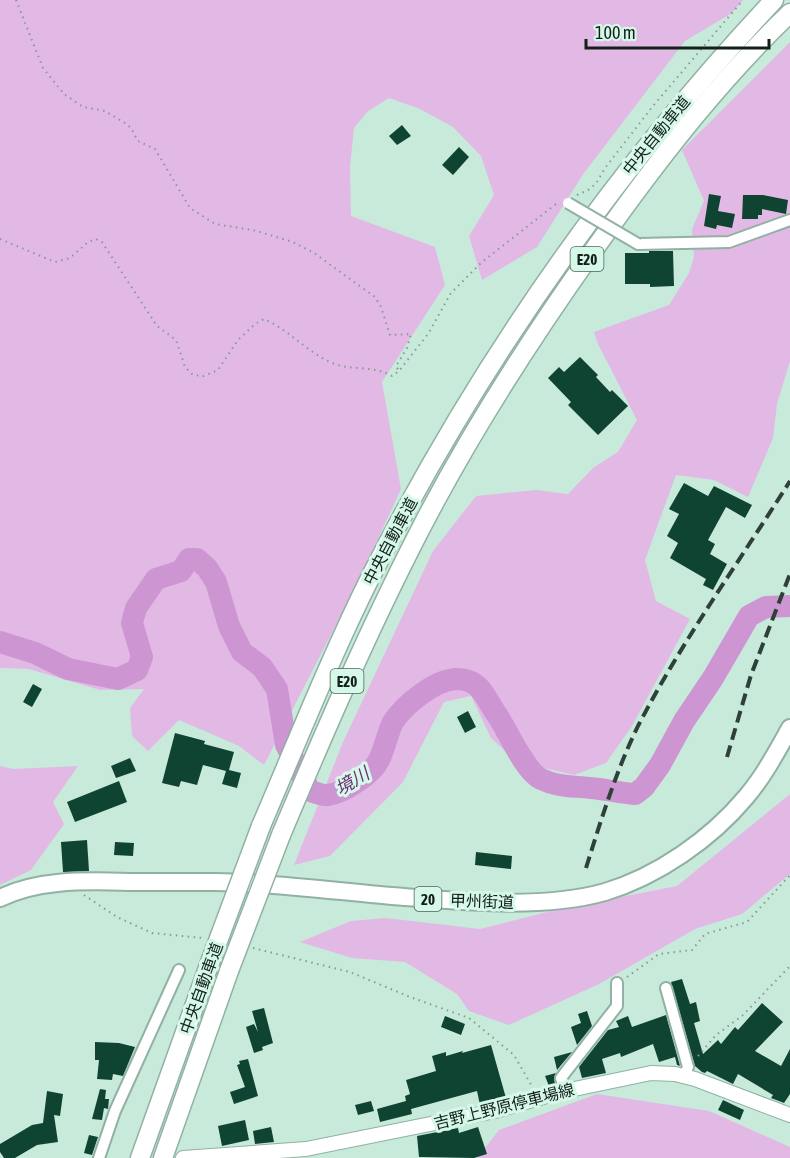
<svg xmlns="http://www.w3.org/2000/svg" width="790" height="1158" font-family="'Asap Condensed','Noto Sans JP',sans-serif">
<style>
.green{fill:#e2b9e5}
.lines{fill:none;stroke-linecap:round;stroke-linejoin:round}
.river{stroke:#cd96d2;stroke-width:22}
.building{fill:#104432}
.minor-casing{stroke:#90b1a3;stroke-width:14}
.secondary-casing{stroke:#90b1a3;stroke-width:16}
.trunk-casing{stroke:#90b1a3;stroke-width:20}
.motorway-casing{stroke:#90b1a3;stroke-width:21}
.path{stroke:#829c91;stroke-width:2;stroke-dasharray:1.5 4.5;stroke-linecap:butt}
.minor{stroke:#fff;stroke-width:10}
.secondary{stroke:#fff;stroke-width:14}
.trunk{stroke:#fff;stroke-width:16}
.motorway{stroke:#fff;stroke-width:18}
.rail{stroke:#2f4038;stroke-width:4;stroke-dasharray:12 6;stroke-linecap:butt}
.minor-bridge-casing{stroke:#90b1a3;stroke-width:14;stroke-linecap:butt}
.motorway-bridge-casing{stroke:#90b1a3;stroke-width:21;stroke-linecap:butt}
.minor-bridge{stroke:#fff;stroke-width:10}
.motorway-bridge{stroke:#fff;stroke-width:18}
.labels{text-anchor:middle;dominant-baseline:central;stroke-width:6;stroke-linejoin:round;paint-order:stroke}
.shield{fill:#d5f8e8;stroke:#4d6158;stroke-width:1.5}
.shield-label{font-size:15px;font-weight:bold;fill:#13201a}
.street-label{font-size:16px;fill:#13201a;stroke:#d5f8e8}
.water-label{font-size:18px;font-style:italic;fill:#6e2d75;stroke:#d5f8e8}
</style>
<rect width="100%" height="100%" fill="#c8eadb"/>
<!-- green -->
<g class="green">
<path d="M0,0h743l-11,13 -47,28 -101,132 -47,74 -55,33 -13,-44 25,-41 -13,-39 -28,-29 -33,-18 -31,-11 -21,13 -14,17 -4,39 1,49 84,31 10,38 -63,97 19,107 -43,93 -94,183 -25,-19 -60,-26 -31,31 -16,-15 -2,-28 14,-19 -44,1 -71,-21 -29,-1z"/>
<path d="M790,42v319l-13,43 -4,34 -25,59 -34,-17 -38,-5 -31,85 11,41 34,18 -58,107 -26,37 -32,12 -57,-13 -26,-24 -20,-42 -27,6 -41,80 -73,74 -36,9 49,-123 90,-191 43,-55 60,-6 32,4 25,-26 25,-16 19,-32 -39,-76 -4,-12 75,-27 20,-32 5,-16 -2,-28 12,-28 -22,-51z"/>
<path d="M0,766l13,3 65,-3 -25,36 11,22 -33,46 -31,15z"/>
<path d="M790,794v80l-48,40 -47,15 -96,55 -90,41 -40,-14 -12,-17 -52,-32 -53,-4 -52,-16 51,-21 35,-3 94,11 79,-20 118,-23z"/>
<path d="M597,1094l112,17 81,36v11h-313l22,-28z"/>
</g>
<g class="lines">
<!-- river -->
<path class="river" d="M0,642l35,11 33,16 50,10 19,-9 5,-13 -10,-34 4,-15 20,-29 25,-8 8,-12h8l10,9 9,14 13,44 13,26 20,15 15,22 9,56 24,46c5,1 13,5 18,4 16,-2 44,-21 51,-35 5,-10 10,-31 14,-38 12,-18 42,-42 63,-43 25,0 28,17 39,33 12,16 29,59 46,67 16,8 32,7 49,9 15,1 30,5 45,6l9,-7 16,-22 24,-44 29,-43 36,-62 17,-9 24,-1"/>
</g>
<!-- building -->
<g class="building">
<path d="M402,125l9,11 -14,9 -8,-9z"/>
<path d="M459,147l10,10 -16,18 -11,-10z"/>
<path d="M709,194l12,2 -3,15 17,3 -3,14 -15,-3 -1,4 -12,-3z"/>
<path d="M743,195h20l25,5 -2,14 -24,-5v6h-4v4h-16z"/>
<path d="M649,251h24l1,35 -24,1v-3h-25v-31h24z"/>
<path d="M580,357l18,18 -2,2 14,15 2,-2 16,16 -30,29 -30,-30 3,-3 -23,-24 11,-11 5,5z"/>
<path d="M684,483l24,13 6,-10 38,19 -7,13 -19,-11 -18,33 7,4 -5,10 17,10 -14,26 -10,-5 3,-6 -36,-21 8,-15 -11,-7 12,-22 -10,-5z"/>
<path d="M33,684l9,5 -10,18 -9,-5z"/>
<path d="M468,711l8,16 -11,6 -8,-16z"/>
<path d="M175,733l30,8 -1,3 30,8 -5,18 12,3 -4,15 -15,-4 4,-13 -23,-6 -6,20 -16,-4 -2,6 -17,-4z"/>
<path d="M130,758l6,13 -20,7 -5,-12z"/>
<path d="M119,781l8,21 -52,20 -8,-20z"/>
<path d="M87,840l2,31 -26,1 -2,-30z"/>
<path d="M115,842l19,1 -1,13 -19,-1z"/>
<path d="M476,852l36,4 -1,13 -36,-4z"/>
<path d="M682,979l8,25 6,-2 4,19 -6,2 9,31 15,-14 3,4 14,-17 3,3 24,-27 21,19 -28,29 26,15 9,-17v45l-6,9 -13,-5 2,-3 -35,-21 -5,10 -26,-13 -2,2 -3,-1 -7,-6 -24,-84z"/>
<path d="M264,1008l9,35 -11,4 1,3 -9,3 -8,-26 8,-3 4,8 -6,-21z"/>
<path d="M587,1011l5,15 -15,19 -6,-18 10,-4 -3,-9z"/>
<path d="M666,1015l14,51 -3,-1 -2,-8 -16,5 -6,-18 -32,13 -1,-4 -18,6 4,14 -24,5 -3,-11 29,-37 11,-3 -3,-6 12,-5 4,11z"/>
<path d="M445,1016l20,8 -4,11 -20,-8z"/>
<path d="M95,1042l24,1 16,4 -12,29 -10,-2 -1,6 -15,-1 2,-19h-4z"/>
<path d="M491,1045l15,53 -26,7 -3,-14 -66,18 1,5 -32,8 -3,-13 29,-8 -1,-5 5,-2 -4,-14 30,-9 -4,-15 14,-4v4l17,-5 -1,2z"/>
<path d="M572,1052l-15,18 -3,-13z"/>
<path d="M248,1059l10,37 -24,8 -4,-12 15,-5 -8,-22 3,-1 -1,-3z"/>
<path d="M556,1073l-2,5 1,6 -6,2 -4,-10z"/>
<path d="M100,1089l6,1 -1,9h4l-1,10 -4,-1 -2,12 -10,-1z"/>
<path d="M47,1091l16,3 -3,22 -6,-1 4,27 -21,3 -22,13h-11l-4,-6v-8l32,-19 11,-2z"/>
<path d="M723,1100l21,10 -4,10 -22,-10z"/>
<path d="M371,1101l3,10 -16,4 -3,-10z"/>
<path d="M245,1120l4,20 -27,6 -4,-20z"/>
<path d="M271,1127l3,15 -19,2 -2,-13z"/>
<path d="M478,1127l9,27 -13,4 -55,-1 -2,-21 41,-8 1,5z"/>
<path d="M89,1135l9,2 -6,18 -8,-2z"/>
</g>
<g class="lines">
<!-- minor casing -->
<g class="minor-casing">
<g id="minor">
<path d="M638,244l91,-2 61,-22"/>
<path d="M666,988l22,79 -4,9"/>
<path d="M566,1090l-5,-12 56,-72v-23"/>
<path d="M99,1158l16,-47 64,-141"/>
</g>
</g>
<!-- secondary casing -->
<g class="secondary-casing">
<path id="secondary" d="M183,1158l123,-9 189,-38 65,-19 91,-19 24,1 20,5 95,36"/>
</g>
<!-- trunk casing -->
<g class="trunk-casing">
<path id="trunk" d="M0,898c45,-22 99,-16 147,-16 23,0 46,0 68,0 59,1 119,9 177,14 65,5 150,14 213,-4 53,-16 106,-53 141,-95 18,-21 31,-46 44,-69"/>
</g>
<!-- motorway casing -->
<g class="motorway-casing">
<g id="motorway">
<path d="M261,826c36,-84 70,-170 111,-252 106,-209 242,-403 402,-574"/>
<path d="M281,835c43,-102 87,-204 138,-303 55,-107 121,-208 192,-306 54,-75 112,-149 179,-213"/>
<path d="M140,1158l69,-193"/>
<path d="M163,1158l66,-187"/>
</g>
</g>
<!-- path -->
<g class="path">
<path d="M16,0l27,68 21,26 19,13 22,4 20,12 6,5 7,13 17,8 35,59 25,16 38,6 40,12 21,11 61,44 6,10 9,28 21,-1 -4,14 -11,18 3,5"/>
<path d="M577,195l13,-6 7,-7 8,-14 48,-62 90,-106"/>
<path d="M0,239l55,23 15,-4 18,-16 8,-3 6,3 55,84 19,14 9,27 8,8 11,1 14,-6 20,-30 17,-16 9,-5c25,11 43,33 68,44 19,8 42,2 60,13l7,-5 29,-37 23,-41 31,-31 74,-58"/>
<path d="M84,895l33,22 35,16 51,5"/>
<path d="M253,948l97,24 60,25 59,21 45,37 19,33"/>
<path d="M627,977l32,-23 33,-4 13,-16 42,-12 43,-47"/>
<path d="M698,1056l18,-21 26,-19 48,-50"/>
</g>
<!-- minor -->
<use href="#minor" class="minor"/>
<!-- secondary -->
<use href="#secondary" class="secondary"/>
<!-- trunk -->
<use href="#trunk" class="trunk"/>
<!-- motorway -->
<use href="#motorway" class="motorway"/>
<!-- rail -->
<g class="rail">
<path d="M727,757l24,-82 39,-101"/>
<path d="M586,868c15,-48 30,-97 52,-142 44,-85 101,-164 152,-245"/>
</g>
<!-- minor-bridge casing -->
<g class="minor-bridge-casing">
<path id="minor-bridge" d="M568,203l70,41"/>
</g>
<!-- motorway-bridge casing -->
<g class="motorway-bridge-casing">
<g id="motorway-bridge">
<path d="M209,965l52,-139"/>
<path d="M229,971l52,-136"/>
</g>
</g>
<!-- minor-bridge -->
<use href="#minor-bridge" class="minor-bridge"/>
<!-- motorway-bridge -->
<use href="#motorway-bridge" class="motorway-bridge"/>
</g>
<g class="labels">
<!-- shield labels -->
<g class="shield">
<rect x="570.5" y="247" width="33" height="24" rx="4.5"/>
<rect x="330.5" y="669" width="33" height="24" rx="4.5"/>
<rect x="414.5" y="887" width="27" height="24" rx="4.5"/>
</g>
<g class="shield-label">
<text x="587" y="259">E20</text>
<text x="347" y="681">E20</text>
<text x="428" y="899">20</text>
</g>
<!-- street labels -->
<g class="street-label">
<text transform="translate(656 135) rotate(-51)">中央自動車道</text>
<text transform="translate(390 541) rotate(-62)">中央自動車道</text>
<text transform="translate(482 901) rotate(2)">甲州街道</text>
<text transform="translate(201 988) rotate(-70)">中央自動車道</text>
<text transform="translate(504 1106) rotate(-14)">吉野上野原停車場線</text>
</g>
<!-- water labels -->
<g class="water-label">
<text transform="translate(352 781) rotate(-31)">境川</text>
</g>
</g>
<!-- scale -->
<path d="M586 39v9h183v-9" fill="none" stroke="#13201a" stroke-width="3"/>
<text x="595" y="39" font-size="18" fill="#13201a" stroke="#d5f8e8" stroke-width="4.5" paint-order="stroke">100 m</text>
</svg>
